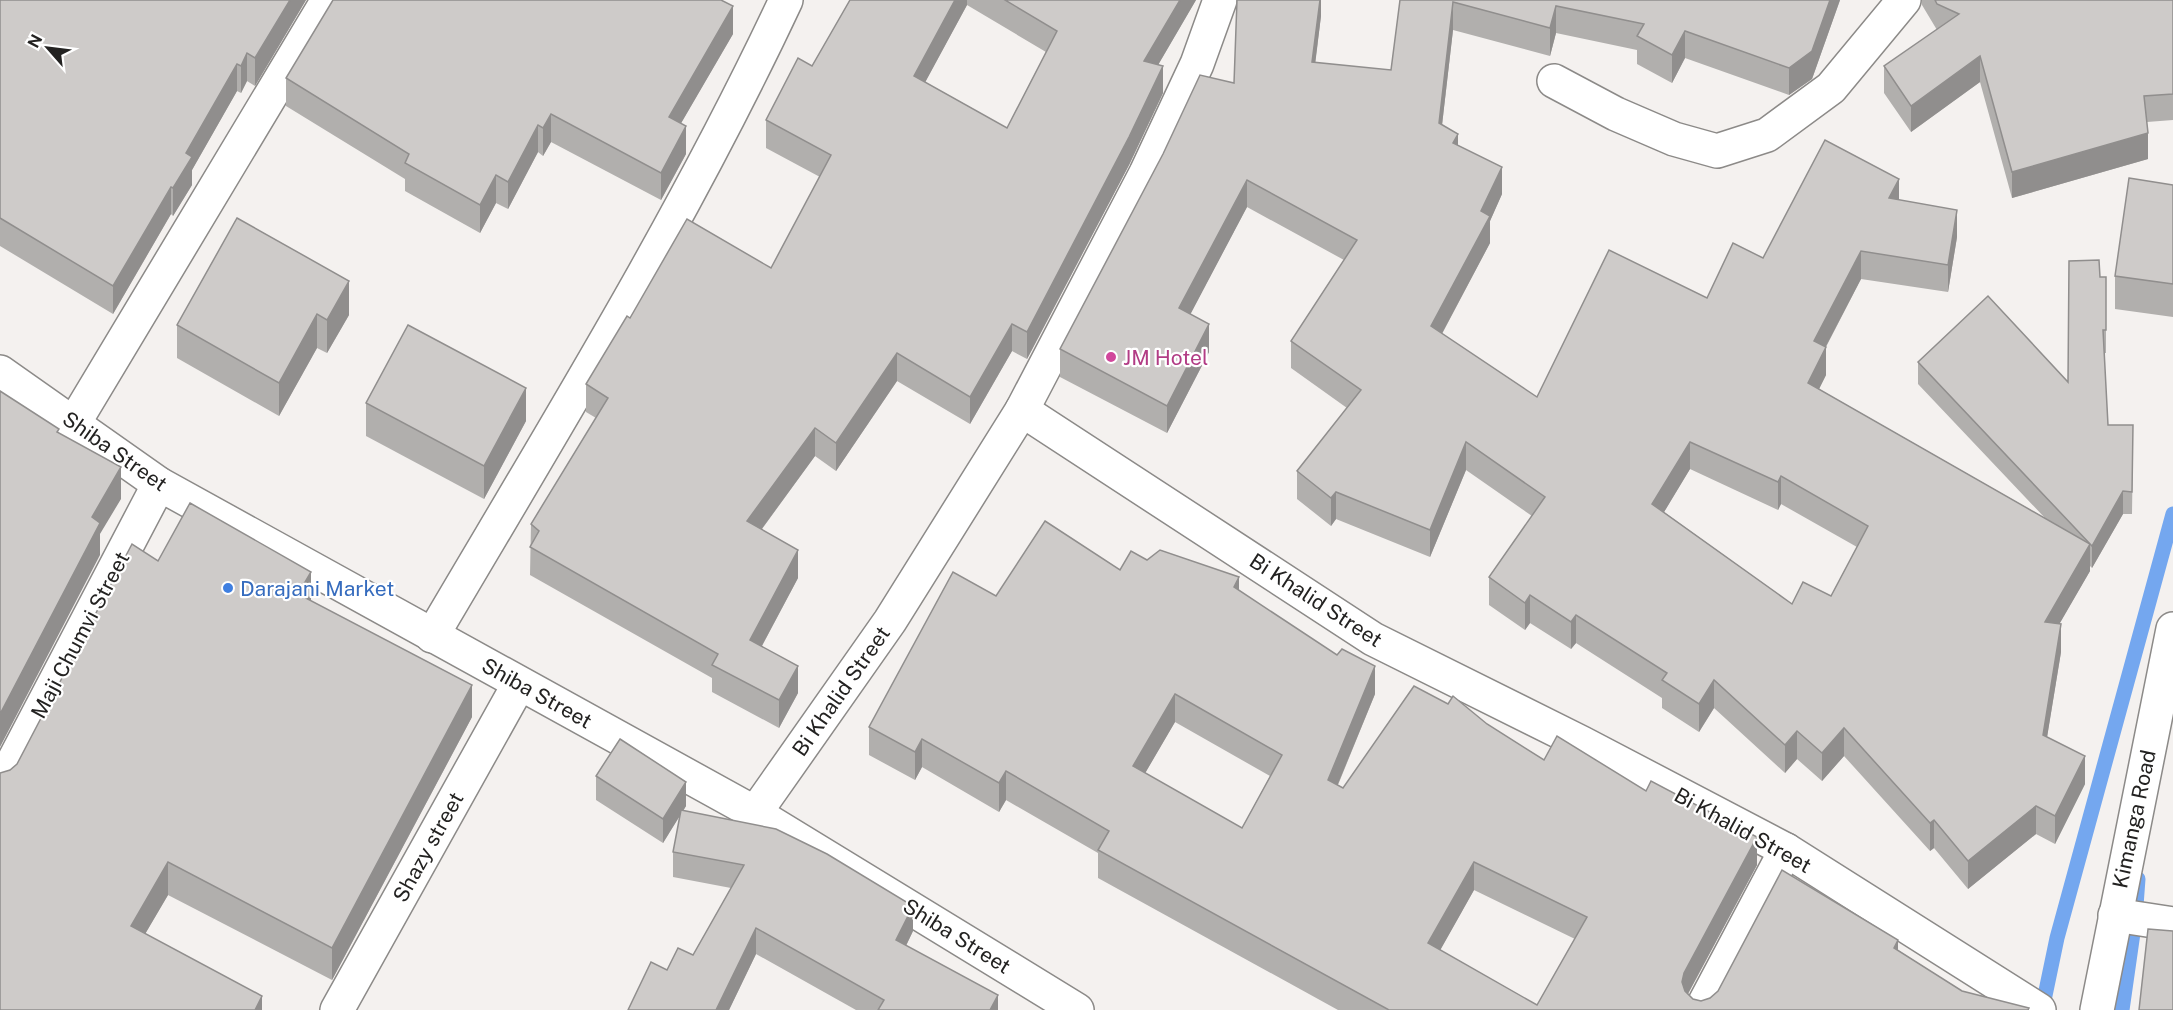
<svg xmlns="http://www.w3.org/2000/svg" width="2173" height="1010" font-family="'Public Sans',sans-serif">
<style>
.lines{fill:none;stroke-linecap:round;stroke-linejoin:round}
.stream{stroke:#74a7ef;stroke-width:15}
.street-casing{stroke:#8c8a88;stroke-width:36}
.secondary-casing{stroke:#8c8a88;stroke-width:36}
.street{stroke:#fff;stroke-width:33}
.secondary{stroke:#fff;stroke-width:33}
.wall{fill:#b1afad;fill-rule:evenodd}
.shaded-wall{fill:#908e8d}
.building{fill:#cecbc9;stroke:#908e8d;stroke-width:1.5;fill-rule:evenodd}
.hotel-dot{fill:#d1479c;stroke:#fff;stroke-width:2}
.shop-dot{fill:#3f7fe0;stroke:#fff;stroke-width:2}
.labels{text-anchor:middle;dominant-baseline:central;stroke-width:4.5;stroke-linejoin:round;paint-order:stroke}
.hotel-label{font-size:21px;fill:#b23c85;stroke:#fff;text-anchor:start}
.street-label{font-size:21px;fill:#232221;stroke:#fff}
.shop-label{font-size:21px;fill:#366cbe;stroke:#fff;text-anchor:start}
</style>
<rect width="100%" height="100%" fill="#f4f1ef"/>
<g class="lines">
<!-- stream -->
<g class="stream">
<path d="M2042,1010l15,-72 116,-424"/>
<path d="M2122,1010l13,-91 3,-40"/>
</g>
<!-- street casing -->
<g class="street-casing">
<g id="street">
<path d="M1554,81l62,33 58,25 43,12 50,-16 64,-47 73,-88"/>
<path d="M0,372l159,112 596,329 322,197"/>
<path d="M1022,410l124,-237 51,-109 23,-64"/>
<path d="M74,423l254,-423"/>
<path d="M432,636c123,-209 251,-416 354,-636"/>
<path d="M0,787l159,-303"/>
<path d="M755,813l135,-192 132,-211 351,229 209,104 204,107 253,160"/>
<path d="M2115,915l58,9"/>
<path d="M337,1010l182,-326"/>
<path d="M1701,1010l85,-160"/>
</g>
</g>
<!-- secondary casing -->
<g class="secondary-casing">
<path id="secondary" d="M2097,1010l76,-381"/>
</g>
<!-- street -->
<use href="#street" class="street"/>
<!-- secondary -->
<use href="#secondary" class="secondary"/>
</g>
<!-- wall -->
<g class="wall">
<path d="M0,0h306l-51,86 -8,-5 -6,12 -4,-2 -45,79v15l-19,31 -2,-2 -58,100 -113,-68z"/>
<path d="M850,0h346l-38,65 5,28 -34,72 -102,194 -15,-8 -42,73 -73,-43 -61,90 -21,-15 -53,73 36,49 -36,68 36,47 -19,35 -67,-36v-14l-182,-103 1,-51 65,-106 -10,-6v-28l44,-66 141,-50 49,-91 -54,-29v-28l46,-54zM967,5l79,47 -39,76 -82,-46z"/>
<path d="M1321,0v16l-6,47 76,7 9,-70h440l-28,79 -23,16 -104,-37 -13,25 -35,-19v-14l-81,-17 -6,23 -97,-26 -11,95 16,20 44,49 -12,27v22l-48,91 95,63 170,-99 56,-40 136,-58 58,37 -9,55 -87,-13 -35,68v28l-7,14 226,129 -127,-134v-22l150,20 32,-105h6v76h-2l4,72 25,22 -1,67h-9l-31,54 -2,-2v5l-31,53 2,28 -14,85 38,47 -30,60 -19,-10 -68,55 -34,-41 -4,3 -86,-95 -22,25 -25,-22 -12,14 -71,-65 -15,24 -37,-24v-10l-86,-55 -5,6 -41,-26 -5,7 -36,-25v-28l43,-61 -66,-46 -36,87 -94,-38 -5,7 -34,-27v-28l50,-63 -56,-40v-27l53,-81 -97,-53 -57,107 19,38 -42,81 -107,-56v-28l174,-266zM1690,469l88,41 3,-6 76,43 -26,49 -39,8 -128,-92z"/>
<path d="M1922,0h251v120l-26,2 1,37 -136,39 -32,-116 -69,50 -27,-39v-27l53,-36 -15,-25z"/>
<path d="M733,34l-52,89 5,31 -25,46 -110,-58 -8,14 -5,-4 -30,57 -12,-6 -16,30 -75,-42v-12l-119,-73v-28z"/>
<path d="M2173,185v132l-58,-8v-33z"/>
<path d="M237,218l112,97 -22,38 -10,-5 -38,68 -102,-58v-33z"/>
<path d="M366,403l160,18 -42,78 -118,-63z"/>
<path d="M1147,560l92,30 136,104 -37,91 5,3 144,-64 57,36 213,105 -69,129 5,5 8,2 197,-51 64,41 67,19h-691l-240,-132v-25l-92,-53 -7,12 -77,-45 -7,13 -46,-25v-28l127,-131 124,-26zM1175,722l95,54 -28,52 -97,-55zM1474,890l101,49 -38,66 -97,-55z"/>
<path d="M158,561l153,40 161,116 -140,263 -164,-85 -23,39 117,76h-262l1,-237 9,-3 7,-6z"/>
<path d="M596,776l90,30 -3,5 230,120 -7,15 92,64h-142l-100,-56 -27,56h-101l39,-40 26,-15 38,-67 -58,-11v-25l7,-37 -17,28 -67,-43z"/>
</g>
<!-- shaded-wall -->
<g class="shaded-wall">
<path d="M290,0h16l-51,86v-28z"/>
<path d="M955,0h12v5l-53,98v-27z"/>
<path d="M1180,0h16l-52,89v-28z"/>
<path d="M1320,0h1v16l-9,74v-28z"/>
<path d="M1830,0h10l-28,79 -23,16v-27z"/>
<path d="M1453,2v28l-14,121v-28z"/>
<path d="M733,6v28l-64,110v-27z"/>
<path d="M1556,6v27l-6,23v-28z"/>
<path d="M1685,31v27l-13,25v-28z"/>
<path d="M247,53v28l-6,12v-27z"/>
<path d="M1980,56v26l-69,50v-26z"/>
<path d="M237,64v27l-45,79v15l-19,31v-28l13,-35z"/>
<path d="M1163,66v27l-34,72 -102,194v-27z"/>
<path d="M551,114v28l-8,14v-28z"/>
<path d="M538,125v27l-30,57v-27z"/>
<path d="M686,126v28l-25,46v-27z"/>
<path d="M2148,133v26l-136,39v-26z"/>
<path d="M1458,134v28l-5,-19z"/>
<path d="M1502,167v27l-12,27v22l-59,111v-28l50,-115z"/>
<path d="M496,175v28l-16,30v-28z"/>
<path d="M1899,179v28l-10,-9z"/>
<path d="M1247,180v27l-68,129v-28z"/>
<path d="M171,187v27l-58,100v-28z"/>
<path d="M1957,210v27l-9,55v-27z"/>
<path d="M1861,251v28l-47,90v-28z"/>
<path d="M349,281v34l-22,38v-33z"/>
<path d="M317,314v34l-38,68v-33z"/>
<path d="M1012,324v27l-42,73v-27z"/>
<path d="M1209,324v28l-42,81v-27z"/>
<path d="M1826,347v28l-18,36v-28z"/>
<path d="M897,353v28l-61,90v-28z"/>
<path d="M526,388v33l-42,78v-33z"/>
<path d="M815,428v28l-68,93v-28z"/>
<path d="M1466,442v28l-36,87v-27z"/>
<path d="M1690,442v27l-38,63v-28z"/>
<path d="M121,467v32l-21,35v21l-100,192v-33l92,-197z"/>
<path d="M1781,476v28l-3,6v-28z"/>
<path d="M2123,491v23l-31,54v-22z"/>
<path d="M1336,492v27l-5,7v-28z"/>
<path d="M2090,544v27l-45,78v-27z"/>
<path d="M798,550v28l-48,90v-28z"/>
<path d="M311,572v32l-13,-10z"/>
<path d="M1239,577v28l-5,-18z"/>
<path d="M1530,595v28l-5,7v-27z"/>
<path d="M1576,615v28l-5,6v-27z"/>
<path d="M2061,624v28l-18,110v-27z"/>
<path d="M798,666v27l-19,35v-28z"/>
<path d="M1375,666v28l-47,114v-28z"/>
<path d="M1714,680v28l-15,24v-28z"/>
<path d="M472,685v32l-140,263v-32z"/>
<path d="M1175,694v28l-42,72v-28z"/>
<path d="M1844,728v28l-22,25v-28z"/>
<path d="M1797,731v28l-12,14v-28z"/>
<path d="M922,739v28l-7,13v-28z"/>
<path d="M2085,756v28l-30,60v-28z"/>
<path d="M1006,771v29l-7,12v-29z"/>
<path d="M686,782v24l-23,37v-24z"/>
<path d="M2036,806v28l-68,55v-28z"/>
<path d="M1934,820v28l-4,3v-28z"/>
<path d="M1757,837v28l-73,136 -2,-19 2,-9z"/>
<path d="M168,862v33l-37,63v-32z"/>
<path d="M1474,862v28l-46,82v-29z"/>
<path d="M913,906v25l-17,35v-26z"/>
<path d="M756,928v26l-27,56h-13z"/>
<path d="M1898,940v28l-4,-20z"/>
<path d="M998,995v15h-8z"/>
<path d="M262,996v14h-7z"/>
</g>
<!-- building -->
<g class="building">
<path d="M0,0h290l-35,58 -8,-5 -6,13 -4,-2 -51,89 6,4 -19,31 -2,-1 -58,99 -113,-68z"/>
<path d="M333,0h388l12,6 -64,111 17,9 -25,47 -110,-59 -8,14 -5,-3 -30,57 -12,-7 -16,30 -75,-42 4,-9 -123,-76z"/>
<path d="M850,0h105l-41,76 93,52 50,-97 -52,-31h175l-36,61 19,5 -34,71 -102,195 -15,-8 -42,73 -73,-44 -61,90 -21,-15 -68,93 51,29 -48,90 48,26 -19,34 -67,-35 6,-11 -188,-107 9,-16 -8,-7 77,-126 -22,-14 41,-68 3,2 57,-99 84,49 60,-113 -65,-35 32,-62 14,8z"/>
<path d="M1237,0h83l-8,62 79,8 9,-70h430l-18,51 -23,17 -104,-37 -13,24 -35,-19 7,-12 -88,-18 -6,22 -97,-26 -14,121 19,11 -5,9 49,24 -21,44 9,5 -59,110 106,71 72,-147 98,48 26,-55 30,15 62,-118 74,39 -10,19 68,12 -9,55 -87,-14 -47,90 12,6 -18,36 282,161 -45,78 16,2 -18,111 42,21 -30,60 -19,-10 -68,55 -34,-41 -4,3 -86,-95 -22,25 -25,-22 -12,14 -71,-65 -15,24 -37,-24 5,-7 -91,-58 -5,7 -41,-27 -5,8 -36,-26 56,-80 -79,-55 -36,88 -94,-38 -5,6 -34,-27 64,-81 -70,-49 66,-101 -110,-60 -68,128 30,16 -42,82 -107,-57 103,-195 37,-79 34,8zM1690,442l88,40 3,-6 87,50 -37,70 -28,-14 -11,22 -140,-100z"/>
<path d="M1935,0h238v94l-29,2 4,37 -136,39 -32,-116 -69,50 -27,-40 75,-52 -22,-10z"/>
<path d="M2129,178l44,7v99l-58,-8z"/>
<path d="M237,218l112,63 -22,39 -10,-6 -38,69 -102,-58z"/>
<path d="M2099,260l1,17h6v53h-3l5,95h25l-1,67 -9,-1 -31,55 -174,-184 70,-66 80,86 1,-121z"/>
<path d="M408,325l118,63 -42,78 -118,-63z"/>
<path d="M0,391l59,38 -2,3 64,35 -29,50 8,6 -100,191z"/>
<path d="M190,503l121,69 -13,22 174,91 -140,263 -164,-86 -37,64 131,70 -7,14h-255v-237l10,-3 7,-6 115,-220 26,17z"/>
<path d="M1045,521l75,49 11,-19 16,9 13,-10 79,27 -5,10 103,68 5,-6 33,17 -47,114 15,8 71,-102 34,18 5,-8 34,28 57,36 13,-24 89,55 5,-10 106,56 -73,136 -2,9 3,9 8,8 8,2 9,-3 8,-7 64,-121 116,70 -4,8 68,43 67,17 -1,2h-639l-291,-160 11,-19 -103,-60 -7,12 -77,-44 -7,13 -46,-25 84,-155 43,24zM1175,694l107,61 -40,73 -109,-62zM1474,862l113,55 -50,88 -109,-62z"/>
<path d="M620,739l66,43 -23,37 -67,-43z"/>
<path d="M681,810l95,19 51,25 86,52 -17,34 102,55 -8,15h-112l6,-10 -128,-72 -40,82h-88l23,-48 16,8 11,-22 15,7 51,-90 -71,-13z"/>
<path d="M2148,929l25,2v79h-34z"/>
</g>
<!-- markers -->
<circle class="hotel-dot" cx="1111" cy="357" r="6"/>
<circle class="shop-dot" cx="228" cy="588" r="6"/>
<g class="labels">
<!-- hotel labels -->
<g class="hotel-label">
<text x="1123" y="357">JM Hotel</text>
</g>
<!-- street labels -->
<g class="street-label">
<text transform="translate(115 451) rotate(35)">Shiba Street</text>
<text transform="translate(1316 600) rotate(33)">Bi Khalid Street</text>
<text transform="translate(80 635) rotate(-62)">Maji Chumvi Street</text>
<text transform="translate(841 691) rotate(-55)">Bi Khalid Street</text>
<text transform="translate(537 693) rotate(29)">Shiba Street</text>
<text transform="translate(2134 819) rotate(-78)">Kimanga Road</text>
<text transform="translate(1743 830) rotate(29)">Bi Khalid Street</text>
<text transform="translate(428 847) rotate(-61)">Shazy street</text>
<text transform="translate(957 936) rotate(32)">Shiba Street</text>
</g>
<!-- shop labels -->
<g class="shop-label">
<text x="240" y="588">Darajani Market</text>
</g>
</g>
<!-- north arrow -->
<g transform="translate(48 48) rotate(298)" stroke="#ffffff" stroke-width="4.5" paint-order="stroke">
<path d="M0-4.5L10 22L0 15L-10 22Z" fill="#232221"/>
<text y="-9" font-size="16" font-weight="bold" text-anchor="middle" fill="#232221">N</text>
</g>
</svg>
